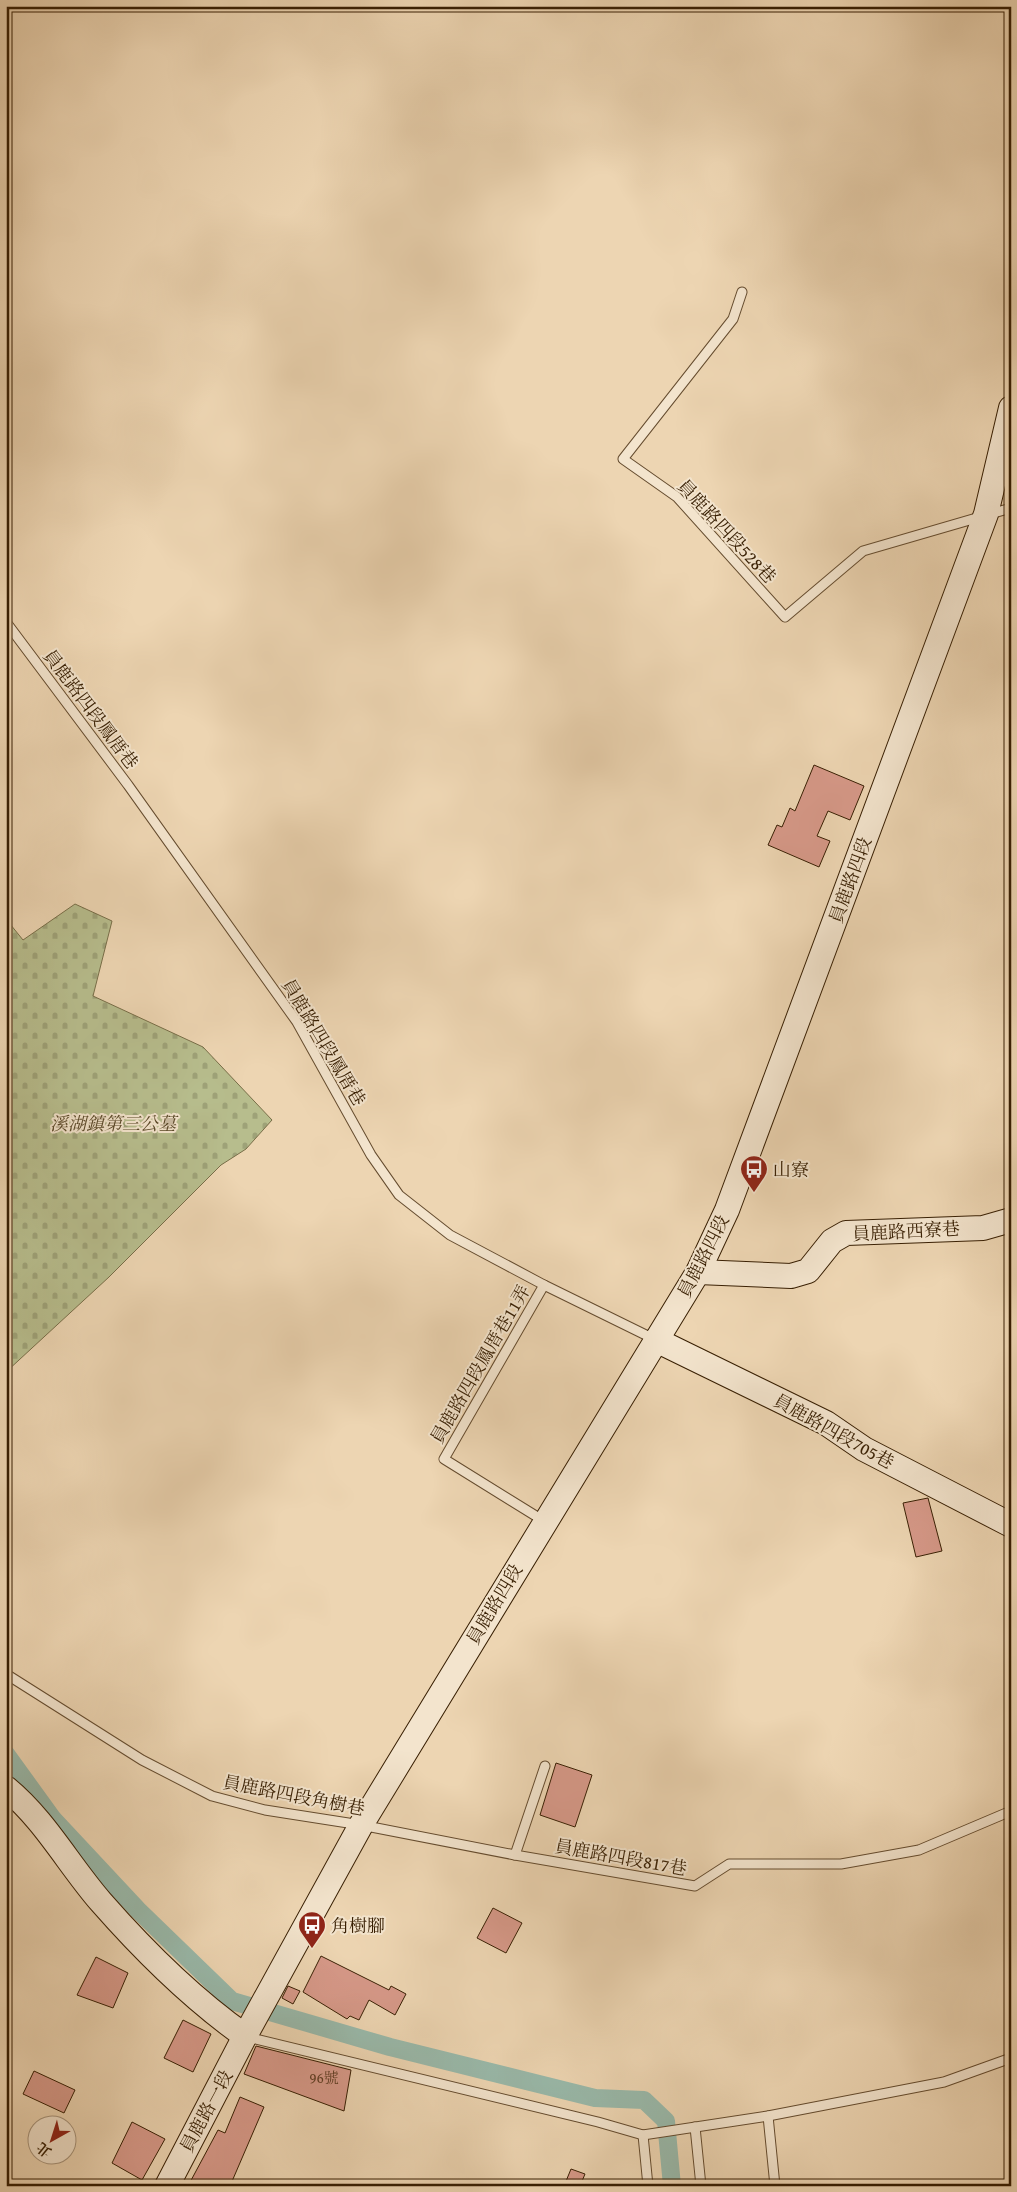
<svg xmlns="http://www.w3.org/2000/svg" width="1017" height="2192" font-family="'Gentium Book Plus','Noto Serif TC',serif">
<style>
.cemetery{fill:url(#cemetery-stones);stroke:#786e48}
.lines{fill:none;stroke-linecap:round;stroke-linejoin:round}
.canal{stroke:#99b9aa;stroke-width:18}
.building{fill:#d79989;stroke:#381f03}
.lane-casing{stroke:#654c2f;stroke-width:11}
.secondary-casing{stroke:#381f03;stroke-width:26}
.lane{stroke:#f3e4cd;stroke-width:9}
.secondary{stroke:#f3e4cd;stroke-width:24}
.labels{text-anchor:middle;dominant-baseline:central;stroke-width:4;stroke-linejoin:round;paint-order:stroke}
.number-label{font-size:15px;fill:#603e24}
.street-label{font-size:18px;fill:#381f03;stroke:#f3e4cd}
.park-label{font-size:18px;font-style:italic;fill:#584626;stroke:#f3e4cd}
.poi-label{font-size:18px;fill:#381f03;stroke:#f3e4cd;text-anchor:start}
</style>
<defs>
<pattern id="cemetery-stones" width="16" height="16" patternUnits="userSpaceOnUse" patternTransform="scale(1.25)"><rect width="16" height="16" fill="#b7bd8d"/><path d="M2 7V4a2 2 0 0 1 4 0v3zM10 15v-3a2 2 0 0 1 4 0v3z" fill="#9ea278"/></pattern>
</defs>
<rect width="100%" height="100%" fill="#edd5b2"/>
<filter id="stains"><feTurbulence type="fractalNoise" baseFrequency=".004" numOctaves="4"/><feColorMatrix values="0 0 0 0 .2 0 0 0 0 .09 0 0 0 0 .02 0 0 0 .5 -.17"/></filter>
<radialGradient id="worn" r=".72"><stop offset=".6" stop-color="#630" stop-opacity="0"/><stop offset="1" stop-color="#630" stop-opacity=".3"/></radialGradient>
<!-- cemetery -->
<path class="cemetery" d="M75,904l37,17 -19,75 110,51 69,73 -26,29 -25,16 -112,112 -103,95v-453l17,21z"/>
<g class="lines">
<!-- canal -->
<path class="canal" d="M6,1754l47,65 85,91 94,91 158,46 205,51 49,2 22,21 6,65"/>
</g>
<!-- building -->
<g class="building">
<path d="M814,765l50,21 -14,34 -22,-9 -11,25 13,5 -11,26 -51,-22 9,-20 5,2 8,-19 5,3z"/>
<path d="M928,1498l14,53 -26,6 -13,-54z"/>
<path d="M556,1763l36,12 -17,52 -35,-12z"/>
<path d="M493,1908l29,15 -16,30 -29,-15z"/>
<path d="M321,1956l68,34 2,-4 15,8 -11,21 -26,-15 -10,20 -9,-4 -3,3 -44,-27z"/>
<path d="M96,1957l32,16 -15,35 -36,-13z"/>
<path d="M288,1986l12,5 -7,13 -11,-6z"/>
<path d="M183,2020l28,14 -18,38 -29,-14z"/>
<path d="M256,2046l95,24 -7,41 -100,-37z"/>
<path d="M34,2071l41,19 -11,23 -41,-19z"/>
<path d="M240,2097l24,10 -34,79h-42l30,-56 7,3z"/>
<path d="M132,2122l33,17 -23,41 -30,-17z"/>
<path d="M571,2169l14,5 -5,12h-16z"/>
</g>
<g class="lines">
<!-- lane casing -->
<g class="lane-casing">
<g id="lane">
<path d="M742,292l-9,27 -110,140 54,38 108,120 78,-66 148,-43"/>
<path d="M6,622l122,163 169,237 74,133 28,40 51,40 94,50 110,54"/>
<path d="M544,1521l-100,-62 100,-174"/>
<path d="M6,1674l136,86 70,36 53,14 96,15 154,30"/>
<path d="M545,1766l-30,89 180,31 34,-22h112l78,-14 92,-39"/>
<path d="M247,2037l351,85 45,13 125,-19 176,-34 67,-24"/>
<path d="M768,2116l7,70"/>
<path d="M695,2127l6,59"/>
<path d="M643,2135l5,51"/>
</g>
</g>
<!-- secondary casing -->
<g class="secondary-casing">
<g id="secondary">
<path d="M698,1272l93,4 17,-5 24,-30 14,-8 137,-5 28,-8"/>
<path d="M656,1340l170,83 38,26 147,76"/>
<path d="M6,1788c39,32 62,76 95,114 43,49 90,96 144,134"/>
<path d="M167,2186l78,-150 116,-211 337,-553 29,-62 259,-696 25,-106"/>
</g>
</g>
<!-- lane -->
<use href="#lane" class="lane"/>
<!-- secondary -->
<use href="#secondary" class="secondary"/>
</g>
<!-- icons -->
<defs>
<g id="bus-pin" transform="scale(1.4375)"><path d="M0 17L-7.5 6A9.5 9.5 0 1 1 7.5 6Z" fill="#8f2418" stroke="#f3e4cd"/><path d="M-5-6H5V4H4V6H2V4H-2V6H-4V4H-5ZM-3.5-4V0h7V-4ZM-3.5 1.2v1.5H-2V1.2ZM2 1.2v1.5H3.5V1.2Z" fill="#fff"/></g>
</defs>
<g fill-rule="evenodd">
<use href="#bus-pin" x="754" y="1169"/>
<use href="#bus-pin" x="312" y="1925"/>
</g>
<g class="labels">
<!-- number labels -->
<g class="number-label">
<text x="324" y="2077">96號</text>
</g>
<!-- street labels -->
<g class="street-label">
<text transform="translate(727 531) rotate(47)">員鹿路四段528巷</text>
<text transform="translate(91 709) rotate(53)">員鹿路四段鳳厝巷</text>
<text transform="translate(850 880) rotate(-70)">員鹿路四段</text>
<text transform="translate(324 1042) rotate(59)">員鹿路四段鳳厝巷</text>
<text transform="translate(906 1231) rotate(-3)">員鹿路西寮巷</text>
<text transform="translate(703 1256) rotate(-63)">員鹿路四段</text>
<text transform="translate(480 1364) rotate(-60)">員鹿路四段鳳厝巷11弄</text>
<text transform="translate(834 1431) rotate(29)">員鹿路四段705巷</text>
<text transform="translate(494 1604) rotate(-59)">員鹿路四段</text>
<text transform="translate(294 1795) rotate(11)">員鹿路四段角樹巷</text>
<text transform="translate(621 1857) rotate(10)">員鹿路四段817巷</text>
<text transform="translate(206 2111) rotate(-62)">員鹿路一段</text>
</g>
<!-- park labels -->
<g class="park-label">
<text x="113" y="1123">溪湖鎮第三公墓</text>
</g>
<!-- poi labels -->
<g class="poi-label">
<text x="773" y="1169">山寮</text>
<text x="331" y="1925">角樹腳</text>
</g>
</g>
<!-- margin -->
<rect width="1017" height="2192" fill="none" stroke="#edd5b2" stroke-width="25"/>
<rect x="8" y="8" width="1002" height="2177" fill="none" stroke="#381f03" stroke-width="2.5"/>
<rect x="12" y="12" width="992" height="2167" fill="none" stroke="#381f03"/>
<!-- north arrow -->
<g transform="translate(52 2140) rotate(219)"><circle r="24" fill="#f3e4cd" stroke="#a8957c"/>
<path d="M0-4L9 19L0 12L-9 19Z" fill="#8f2418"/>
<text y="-8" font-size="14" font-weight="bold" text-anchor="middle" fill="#381f03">北</text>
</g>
<rect width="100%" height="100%" filter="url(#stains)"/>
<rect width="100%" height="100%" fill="url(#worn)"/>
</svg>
